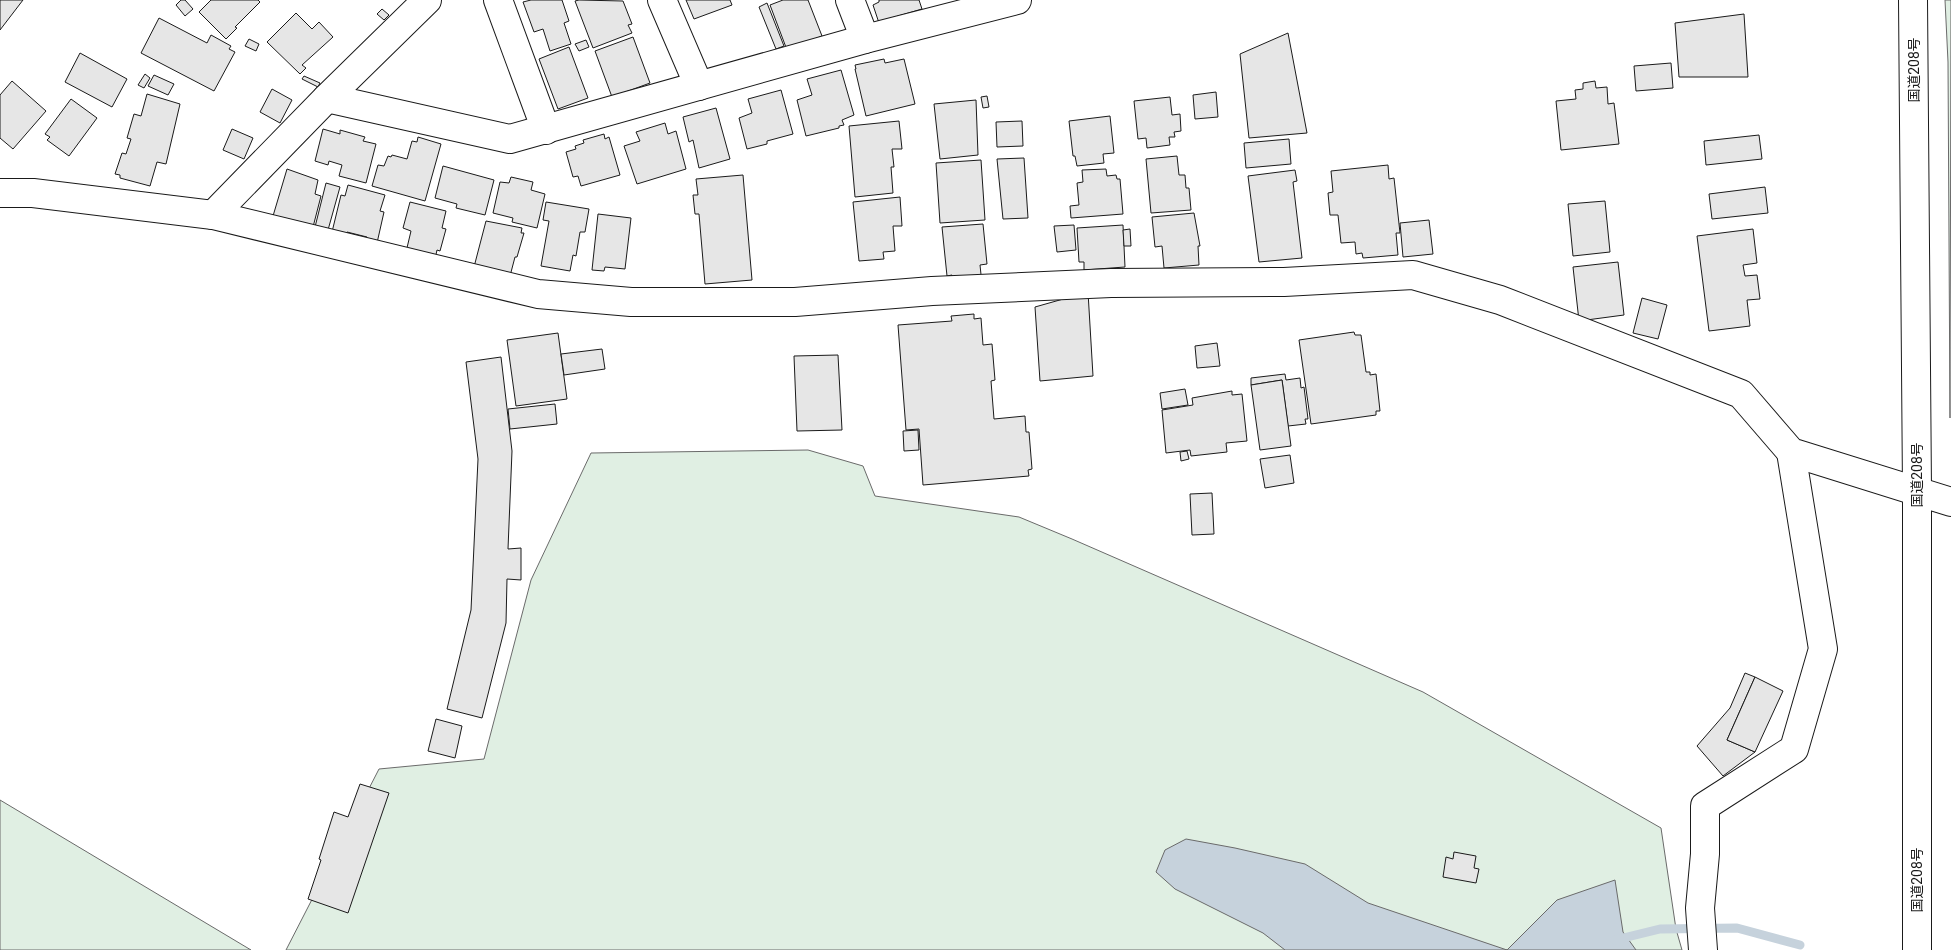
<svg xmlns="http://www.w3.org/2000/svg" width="1951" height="950" font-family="Roboto,'Noto Sans JP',sans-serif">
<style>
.green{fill:#e0efe3;stroke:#6a6a6a}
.water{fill:#c6d2dc;stroke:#6a6a6a}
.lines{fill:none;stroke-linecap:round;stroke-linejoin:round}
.stream{stroke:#c6d2dc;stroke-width:9}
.building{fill:#e6e6e6;stroke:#1a1a1a}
.minor-casing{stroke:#1a1a1a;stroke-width:30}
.highway-casing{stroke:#1a1a1a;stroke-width:30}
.minor{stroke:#fff;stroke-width:28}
.highway{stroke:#fff;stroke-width:28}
.labels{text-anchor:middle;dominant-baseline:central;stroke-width:4;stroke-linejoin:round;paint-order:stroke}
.street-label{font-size:14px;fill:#1a1a1a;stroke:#fff}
</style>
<rect width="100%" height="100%" fill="#fff"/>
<!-- green -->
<g class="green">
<path d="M1945,0h6l-1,418 -2,-356z"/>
<path d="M808,450l55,16 12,30 144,21 53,22 351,153 238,136 15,101 6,21h-1396l93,-181 105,-10 47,-179 60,-127z"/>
<path d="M0,800l251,150h-251z"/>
</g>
<!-- water -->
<g class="water">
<path d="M1186,839l49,9 70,16 63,39 139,47h-222l-22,-17 -88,-44 -19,-17 9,-22z"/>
<path d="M1615,880l8,52 13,18h-129l50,-50z"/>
</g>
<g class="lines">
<!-- stream -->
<path class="stream" d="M1615,940l45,-11 77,-1 63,17"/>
</g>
<!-- building -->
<g class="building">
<path d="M0,0h23l-23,30z"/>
<path d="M181,0h4l8,9 -8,7 -9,-11z"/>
<path d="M211,0h47l2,2 -25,25 2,1 -11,11 -27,-27z"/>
<path d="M531,0h31l7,21 -5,2 7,21 -21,7 -7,-22 -9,3 -11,-30z"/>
<path d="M579,0l44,1 9,23 -4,1 4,8 -39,15 -18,-47z"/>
<path d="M686,0h44l2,5 -38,14z"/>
<path d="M783,0h25l14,36 -35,14 -17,-45z"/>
<path d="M879,0h40l3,9 -34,10 2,3 -10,4 -7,-21 6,-3z"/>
<path d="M767,3l17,43 -8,3 -17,-42z"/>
<path d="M382,9l7,6 -5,5 -7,-6z"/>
<path d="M296,13l16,16 7,-7 14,15 -31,28 4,3 -6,6 -33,-32z"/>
<path d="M1744,14l4,63h-69l-4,-54z"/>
<path d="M159,18l48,25 4,-8 20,11 -2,3 6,3 -21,39 -73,-38z"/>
<path d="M1288,33l19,100 -58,5 -9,-84z"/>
<path d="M633,37l17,46 -38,14 -17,-46z"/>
<path d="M249,39l10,5 -3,7 -11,-5z"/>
<path d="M586,40l3,7 -10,4 -4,-7z"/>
<path d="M569,47l19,51 -30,11 -19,-50z"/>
<path d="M80,53l47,26 -15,28 -47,-25z"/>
<path d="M884,59l1,4 19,-4 11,45 -49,12 -11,-47h1l-1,-4z"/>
<path d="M1671,63l2,25 -37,3 -2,-25z"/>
<path d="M841,70l13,45 -12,5 2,5 -5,1v2l-33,8 -9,-36 15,-5 -5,-16z"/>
<path d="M145,74l5,4 -6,10 -6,-3z"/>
<path d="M154,75l20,9 -6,11 -20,-9z"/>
<path d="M304,76l16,7 -2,4 -16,-8z"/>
<path d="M12,81l34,30 -33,38 -13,-11v-43z"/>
<path d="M1595,81l1,7 11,-1 1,17 6,-1 5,41 -58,6 -5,-49 20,-2 -1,-9 8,-1v-6z"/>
<path d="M272,89l20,11 -12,23 -20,-11z"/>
<path d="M781,90l12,44 -26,7v3l-20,5 -8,-31 13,-5 -4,-14z"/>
<path d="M1216,92l2,25 -23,2 -2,-24z"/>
<path d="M147,94l33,10 -14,60 -9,-2 -7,24 -30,-8v-3l-5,-1 7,-21 4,1 5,-15 -4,-1 7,-24 7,2z"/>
<path d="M987,96l2,11 -6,1 -2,-11z"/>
<path d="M1170,97l2,18 8,-1 1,17 -7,1 1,5h-6l1,8 -23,3 -1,-10 -8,1 -4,-38z"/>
<path d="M71,99l26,19 -28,38 -22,-16 3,-3 -5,-3z"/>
<path d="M976,100l2,55 -38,4 -6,-55z"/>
<path d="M716,108l14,51 -31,9 -6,-28 -4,2 -6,-25z"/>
<path d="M1110,116l4,37 -11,1 1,9 -27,3 -2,-10h-2l-4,-35z"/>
<path d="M899,121l3,28h-10l2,18h-3l2,26 -38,4 -6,-71z"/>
<path d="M1022,121l1,25 -26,1 -1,-25z"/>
<path d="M665,123l3,11 8,-3 10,38 -49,15 -13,-38 16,-5 -4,-9z"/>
<path d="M232,129l21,9 -9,21 -21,-9z"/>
<path d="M323,129l17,5v-4l25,7 -2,4 13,3 -10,39 -27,-7 3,-11 -13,-4 -1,4 -13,-4z"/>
<path d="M604,134l1,5 4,-2 11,38 -39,11 -3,-10 -5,1 -7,-25 10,-3 -1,-3 9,-3 -1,-3z"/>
<path d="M1759,135l3,24 -56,6 -2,-24z"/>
<path d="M418,137l23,7 -16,57 -53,-15 6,-21 6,1 4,-10 3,1 1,-2 15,4 5,-18 5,1z"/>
<path d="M1289,139l2,25 -45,4 -2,-25z"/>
<path d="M1177,156l2,19h6l1,13h3l2,22 -40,3 -5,-54z"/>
<path d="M1024,158l4,60 -25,1 -6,-60z"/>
<path d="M981,160l4,60 -45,3 -4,-60z"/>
<path d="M1388,165l1,14 5,-1 6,55h-4l2,22 -35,3 -1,-5 -6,1 -1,-12 -14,1 -3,-28h-8l-2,-22 5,-1 -2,-21z"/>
<path d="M443,166l51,14 -9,35 -29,-7 1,-4 -22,-6z"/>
<path d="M287,169l31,11 -3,14 6,2 -8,31 -40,-11z"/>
<path d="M1106,169l1,7 9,-1 1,4h3l3,35 -52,4 -1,-12 9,-1 -2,-22 6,-1 -1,-12z"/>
<path d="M1295,170l2,11 -4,1 9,76 -43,4 -11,-86z"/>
<path d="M743,175l9,105 -47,4 -6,-70h-4l-2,-19h5l-2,-16z"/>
<path d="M511,177l22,5 -2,8 14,4 -8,34 -25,-6 1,-4 -20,-5 7,-31 9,1z"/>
<path d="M326,183l14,4 -12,43 -13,-3z"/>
<path d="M348,185l37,10 -5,16 4,1 -7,31 -11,-3 1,-3 -20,-5 -1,4 -14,-4 9,-37 4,1z"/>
<path d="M1765,187l3,26 -56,6 -3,-25z"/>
<path d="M900,197l2,29h-9l2,25 -12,1 1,7 -25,2 -6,-59z"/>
<path d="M1605,201l5,51 -37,4 -5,-52z"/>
<path d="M410,202l36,9 -4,17 4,1 -6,22 -3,-1 -2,9 -29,-7 5,-21 -8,-3z"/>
<path d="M546,202l43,7 -4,23h-5l-4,24 -3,-1 -3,16 -29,-5 8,-45 -6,-1z"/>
<path d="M1194,213l6,33h-2l1,19 -35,3 -2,-22 -7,1 -3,-30z"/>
<path d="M598,214l33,4 -6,51 -20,-2 -1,4 -12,-1z"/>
<path d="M1429,220l4,34 -30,3 -3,-34z"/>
<path d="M486,221l36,7 -1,5h3l-7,24h-2l-5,19 -36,-9z"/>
<path d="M983,224l4,40 -7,1 2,19 -29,2 -1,-11 -5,1 -5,-49z"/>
<path d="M1074,225l2,25 -19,2 -3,-26z"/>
<path d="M1123,225l2,42 -41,3v-8h-5l-2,-34z"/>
<path d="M1130,229l1,17h-7l-1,-16z"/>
<path d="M1753,229l4,34 -14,2 2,11 12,-1 3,24 -13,1 3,26 -41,5 -12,-95z"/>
<path d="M1618,262l6,53 -45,6 -6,-54z"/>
<path d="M1088,292l5,84 -53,5 -5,-74z"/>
<path d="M1642,298l25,7 -9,34 -25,-6z"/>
<path d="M974,314v5l7,-1 2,27 9,-1 3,36 -4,1 3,38 31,-3 1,16h3l3,37 -4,1 1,6 -106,9 -4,-56 -13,1 -8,-105 54,-4 -1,-5z"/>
<path d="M1354,332l1,3h6l5,37h4v3l6,-1 4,37h-4v4l-65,9 -12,-84z"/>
<path d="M558,333l9,66 -51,7 -9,-66z"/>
<path d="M1217,343l3,23 -23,2 -2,-22z"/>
<path d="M602,349l3,20 -41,6 -3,-21z"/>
<path d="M838,355l4,75 -45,1 -3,-75z"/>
<path d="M501,357l11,94 -4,98 13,-1v32l-14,-1 -1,44 -24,95 -35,-9 24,-99 7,-151 -12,-97z"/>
<path d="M1285,374l1,6 14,-2 1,10 3,-1 4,32h-3l1,5 -18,2 -6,-46 -31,5v-7z"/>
<path d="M1282,380l9,66 -31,4 -9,-65z"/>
<path d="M1185,389l3,16 -26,4 -2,-16z"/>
<path d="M1232,391v4l10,-1 5,47 -21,2 1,9 -36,4 -1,-6 -24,3 -4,-43 31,-5 -1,-7z"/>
<path d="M555,404l2,20 -47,5 -2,-20z"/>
<path d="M918,430l1,20 -15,1 -1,-20z"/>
<path d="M1187,451l2,8 -8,2 -1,-9z"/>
<path d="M1290,455l4,28 -29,5 -5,-29z"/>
<path d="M1212,493l2,41 -22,1 -2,-41z"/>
<path d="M1745,673l10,4 -28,63 28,12 -32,24 -26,-30 33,-38z"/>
<path d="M1755,677l28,14 -28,61 -28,-12z"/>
<path d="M436,719l26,7 -7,32 -27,-7z"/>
<path d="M360,784l29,9 -41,120 -40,-14 13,-39 -2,-1 15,-47 14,5z"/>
<path d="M1454,852l22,4 -2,12 5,1 -3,14 -33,-6 3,-20 7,2z"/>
</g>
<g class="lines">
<!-- minor casing -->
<g class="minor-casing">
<g id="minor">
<path d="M498,0l48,130"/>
<path d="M662,0l37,86"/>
<path d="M850,0l15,39"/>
<path d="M327,98l183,41 355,-100 152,-39"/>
<path d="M0,193h33l180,22 325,79 93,8h164l137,-11 179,-8 173,-1 129,-7 87,25 241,94 50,58 160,50"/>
<path d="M213,215l114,-117 100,-98"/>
<path d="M1703,950l-3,-42 5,-54v-48l89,-57 29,-100 -32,-197"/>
</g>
</g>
<!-- highway casing -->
<g class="highway-casing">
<path id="highway" d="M1913,0l4,490v460"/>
</g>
<!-- minor -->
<use href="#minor" class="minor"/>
<!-- highway -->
<use href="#highway" class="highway"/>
</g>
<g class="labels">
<!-- street labels -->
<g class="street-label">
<text transform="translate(1914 70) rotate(-90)">国道208号</text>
<text transform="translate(1917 475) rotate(-90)">国道208号</text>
<text transform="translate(1917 880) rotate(-90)">国道208号</text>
</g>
</g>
</svg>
